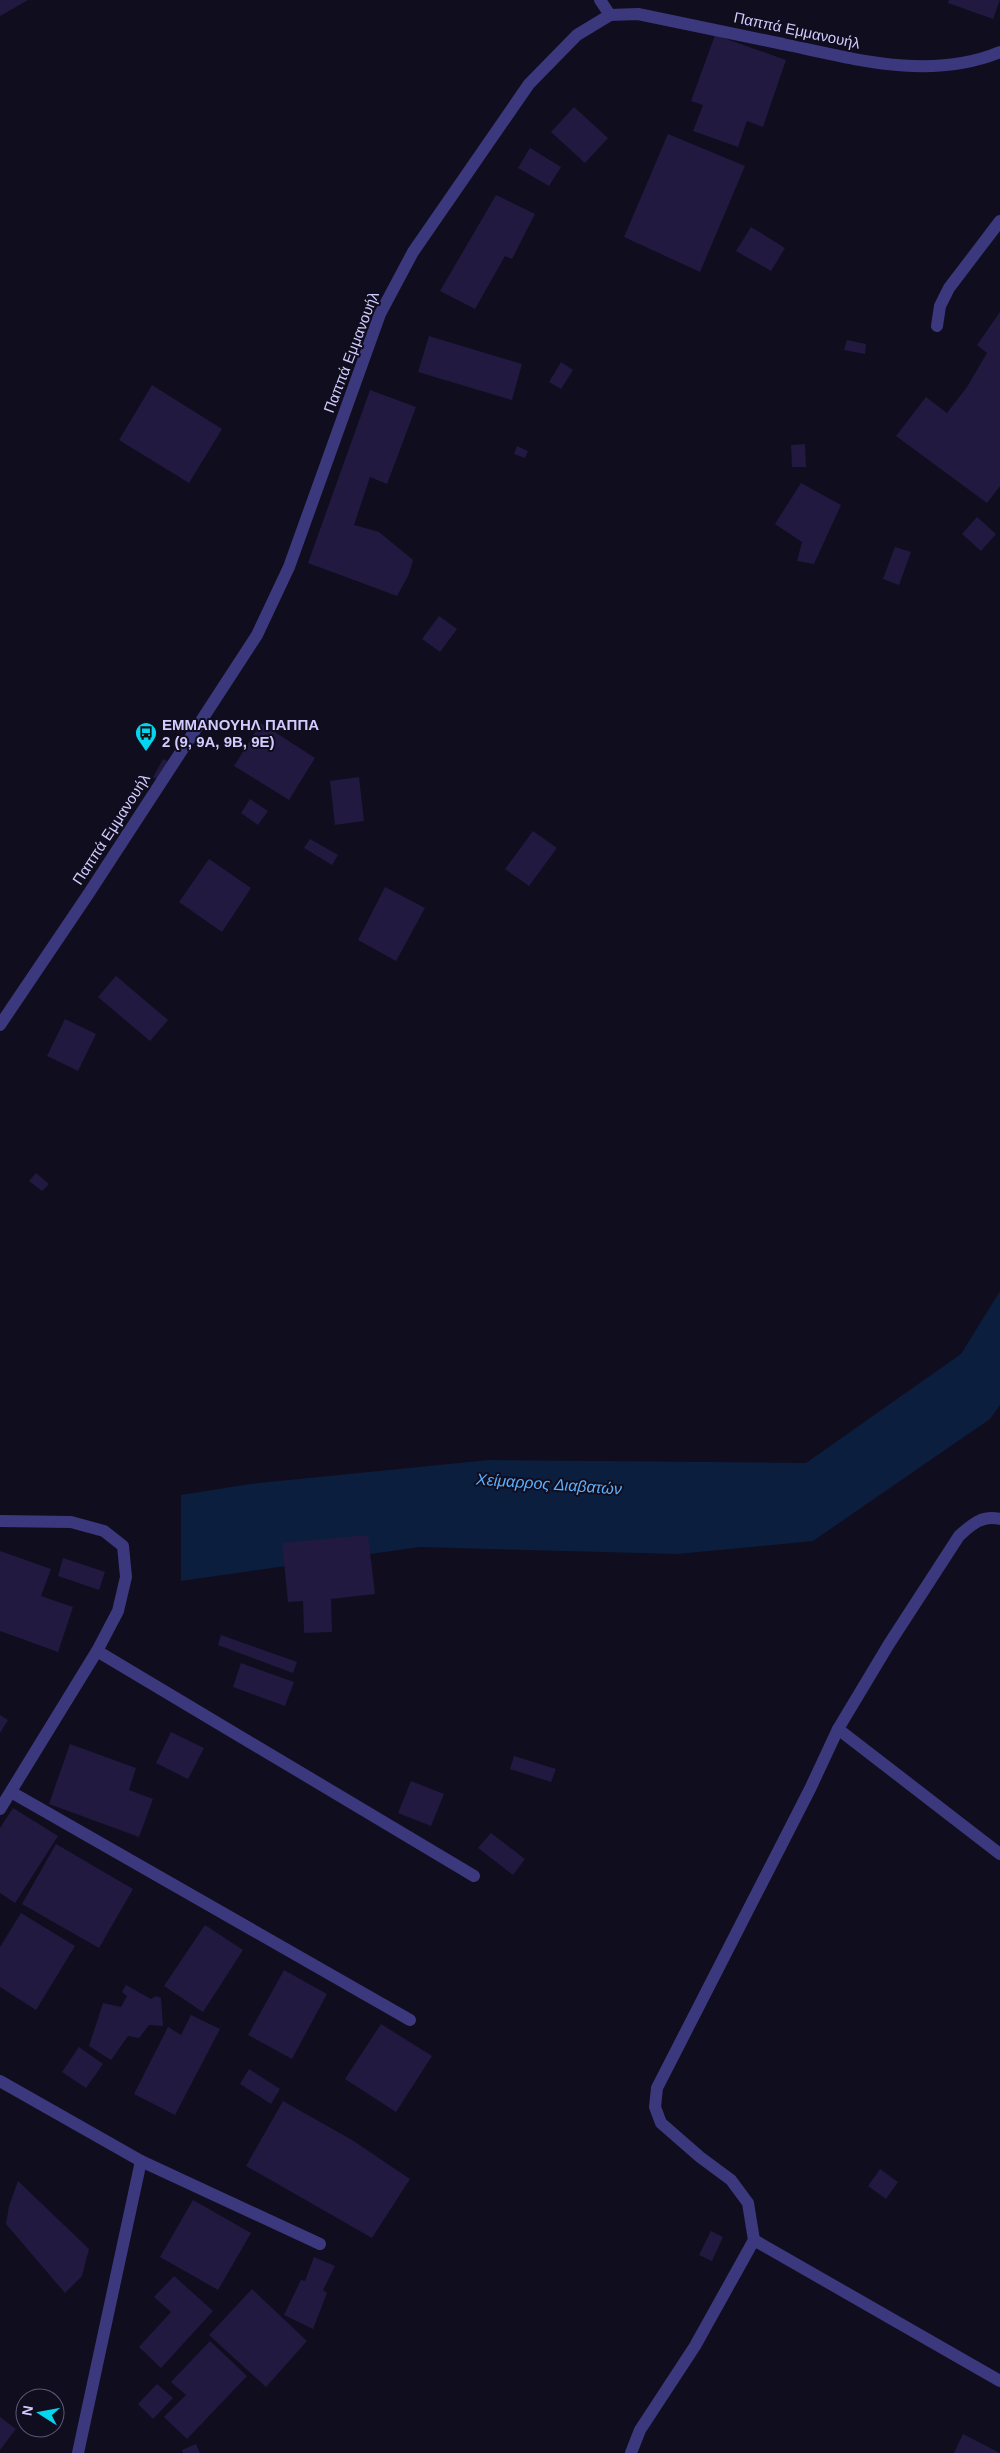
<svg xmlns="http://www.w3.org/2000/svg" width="1000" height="2453" font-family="Arial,sans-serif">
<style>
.water{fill:#0c1e3e}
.building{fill:#21193f}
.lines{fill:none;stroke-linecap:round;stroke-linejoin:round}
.minor{stroke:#3c387d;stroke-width:12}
.labels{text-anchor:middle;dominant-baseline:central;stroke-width:4;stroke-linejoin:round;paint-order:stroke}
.street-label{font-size:15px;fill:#d1cbfe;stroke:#100d1e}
.poi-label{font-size:15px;font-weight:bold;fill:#d1cbfe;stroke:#100d1e;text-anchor:start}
.water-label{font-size:16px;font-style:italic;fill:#5baffc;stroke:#100d1e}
</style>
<rect width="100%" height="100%" fill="#100d1e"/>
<!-- water -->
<path class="water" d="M1000,1291v114l-10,14 -177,122 -136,13 -257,-7 -239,34v-86l69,-11 239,-24 317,3 155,-109z"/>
<!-- building -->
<g class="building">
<path d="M0,0h28l-28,16z"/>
<path d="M949,0h51l-7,19 -45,-16z"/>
<path d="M715,35l71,25 -23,67 -16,-6 -9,26 -45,-16 10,-26 -12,-4z"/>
<path d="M574,107l34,31 -23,25 -34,-31z"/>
<path d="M668,134l77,32 -45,106 -76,-35z"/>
<path d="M530,148l31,19 -12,19 -31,-18z"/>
<path d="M496,195l39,19 -23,45 -7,-3 -30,53 -35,-18z"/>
<path d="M751,227l34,21 -14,23 -35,-20z"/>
<path d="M1000,312v174l-13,17 -91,-67 30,-39 21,16 20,-26 20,-34 -10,-8z"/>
<path d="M429,336l93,28 -10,36 -94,-28z"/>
<path d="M847,340l19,4 -1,10 -21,-4z"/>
<path d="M561,362l12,8 -12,19 -12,-7z"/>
<path d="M152,385l70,44 -33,54 -70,-43z"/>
<path d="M370,390l46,17 -29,77 -17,-7 -16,48 25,7 34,28 -4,14 -12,22 -89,-33z"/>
<path d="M805,444l1,23h-14l-1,-22z"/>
<path d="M517,446l11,5 -3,7 -11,-4z"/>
<path d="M801,483l40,22 -27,59 -17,-3 5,-19 -27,-18z"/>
<path d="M977,517l19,17 -15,17 -19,-17z"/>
<path d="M895,547l16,5 -12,33 -16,-6z"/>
<path d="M439,616l18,13 -17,23 -18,-13z"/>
<path d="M261,723l54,35 -26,42 -55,-34z"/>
<path d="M163,759l7,3 -11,18 -6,-3z"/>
<path d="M359,777l5,44 -29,4 -5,-44z"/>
<path d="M250,799l18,12 -10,14 -17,-12z"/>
<path d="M533,831l24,17 -28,38 -24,-17z"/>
<path d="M310,839l28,16 -6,10 -28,-17z"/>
<path d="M209,859l42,29 -29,44 -43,-30z"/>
<path d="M385,887l40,21 -29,53 -38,-21z"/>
<path d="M116,976l52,44 -18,21 -52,-44z"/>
<path d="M65,1019l31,15 -18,37 -31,-15z"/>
<path d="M36,1173l13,11 -7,7 -13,-10z"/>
<path d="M368,1535l7,59 -44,5 1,33 -28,1 -1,-32 -15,1 -6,-59z"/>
<path d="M0,1551l51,18 -10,27 32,11 -15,45 -58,-21z"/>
<path d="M63,1558l42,14 -6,18 -41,-14z"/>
<path d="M221,1635l76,27 -4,11 -75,-28z"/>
<path d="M241,1663l53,19 -9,24 -52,-19z"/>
<path d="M0,1715l8,5 -8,13z"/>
<path d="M171,1732l33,16 -16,31 -32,-16z"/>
<path d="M70,1744l66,24 -7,22 24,9 -14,38 -90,-33z"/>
<path d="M514,1756l42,13 -5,13 -41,-13z"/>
<path d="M411,1781l33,13 -13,32 -33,-13z"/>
<path d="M13,1808l45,28 -43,67 -15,-10v-65z"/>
<path d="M491,1833l34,26 -12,16 -35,-27z"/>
<path d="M56,1844l77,45 -34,59 -77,-44z"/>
<path d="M21,1913l54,33 -39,64 -36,-23v-40z"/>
<path d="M205,1925l38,25 -40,62 -39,-26z"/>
<path d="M284,1970l43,24 -35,65 -44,-24z"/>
<path d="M126,1985l25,14 5,-3 5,2 2,28 -14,-1 -10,13 -11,-2 -17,24 -22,-14 14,-43 18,4 6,-11 -5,-4z"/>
<path d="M191,2015l29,14 -45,86 -41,-21 34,-67 13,8z"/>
<path d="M381,2024l51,32 -36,56 -51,-33z"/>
<path d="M79,2047l24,17 -17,24 -24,-16z"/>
<path d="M249,2069l31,20 -9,15 -31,-20z"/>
<path d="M283,2101l69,39 58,39 -38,59 -126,-72z"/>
<path d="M880,2169l18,13 -12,17 -18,-13z"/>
<path d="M18,2181l71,68 -7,27 -17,17 -59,-69 3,-18z"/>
<path d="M193,2200l58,33 -33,57 -58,-33z"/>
<path d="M711,2231l12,6 -11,24 -13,-6z"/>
<path d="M314,2257l21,9 -12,24 4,3 -14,36 -29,-14 17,-35 4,1z"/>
<path d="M174,2276l39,35 -52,57 -22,-21 32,-35 -17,-15z"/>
<path d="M252,2289l55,52 -41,46 -57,-52z"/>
<path d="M210,2341l37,35 -60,63 -23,-22 22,-22 -15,-13z"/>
<path d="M157,2384l16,14 -20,21 -15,-15z"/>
<path d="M0,2417l16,12 -16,21z"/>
<path d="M963,2434l37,19h-46z"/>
<path d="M196,2444l4,9h-17l-1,-3z"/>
</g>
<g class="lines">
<!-- minor -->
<g class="minor">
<path d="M600,0l10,15"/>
<path d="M937,326l3,-20 9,-18 51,-67"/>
<path d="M0,1025l89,-132 168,-258 32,-68 91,-253 33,-62 116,-168 48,-49 33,-20 28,-1c49,10 97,20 145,30 71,15 147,37 217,8"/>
<path d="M0,1521l71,1 33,9 19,15 3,31 -8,34 -21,40 -97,158"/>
<path d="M97,1651l377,225"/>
<path d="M838,1729l162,125"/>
<path d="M11,1792l399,228"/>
<path d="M0,2081l141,80 179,83"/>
<path d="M754,2240l246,141"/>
<path d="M78,2453l63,-292"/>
<path d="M631,2453l9,-23 55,-84 59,-106 -6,-37 -17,-23 -31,-23 -39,-34 -6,-16 2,-19 153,-299 28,-60 51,-85 70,-108c13,-12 23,-21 41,-17"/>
</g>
</g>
<!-- icons -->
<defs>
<g id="bus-pin" transform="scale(1.125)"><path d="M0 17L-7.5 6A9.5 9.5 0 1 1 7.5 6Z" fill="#05d6f0" stroke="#100d1e"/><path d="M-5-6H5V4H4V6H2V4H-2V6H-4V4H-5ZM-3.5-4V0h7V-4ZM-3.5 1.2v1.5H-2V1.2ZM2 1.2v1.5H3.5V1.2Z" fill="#111"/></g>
</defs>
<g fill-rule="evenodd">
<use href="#bus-pin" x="146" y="733"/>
</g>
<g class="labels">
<!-- street labels -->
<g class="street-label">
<text transform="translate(797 30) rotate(12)">Παππά Εμμανουήλ</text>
<text transform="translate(351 352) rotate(-69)">Παππά Εμμανουήλ</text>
<text transform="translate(111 829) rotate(-57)">Παππά Εμμανουήλ</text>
</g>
<!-- poi labels -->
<g class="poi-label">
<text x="162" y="724">ΕΜΜΑΝΟΥΗΛ ΠΑΠΠΑ<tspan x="162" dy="17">2 (9, 9Α, 9Β, 9Ε)</tspan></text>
</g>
<!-- water labels -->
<g class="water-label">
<text transform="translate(549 1484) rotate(4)">Χείμαρρος Διαβατών</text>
</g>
</g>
<!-- north arrow -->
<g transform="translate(40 2413) rotate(281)"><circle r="24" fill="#100d1e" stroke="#5d5978"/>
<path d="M0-4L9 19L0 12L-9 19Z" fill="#05d6f0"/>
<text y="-8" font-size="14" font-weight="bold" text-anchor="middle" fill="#d1cbfe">N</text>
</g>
</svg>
